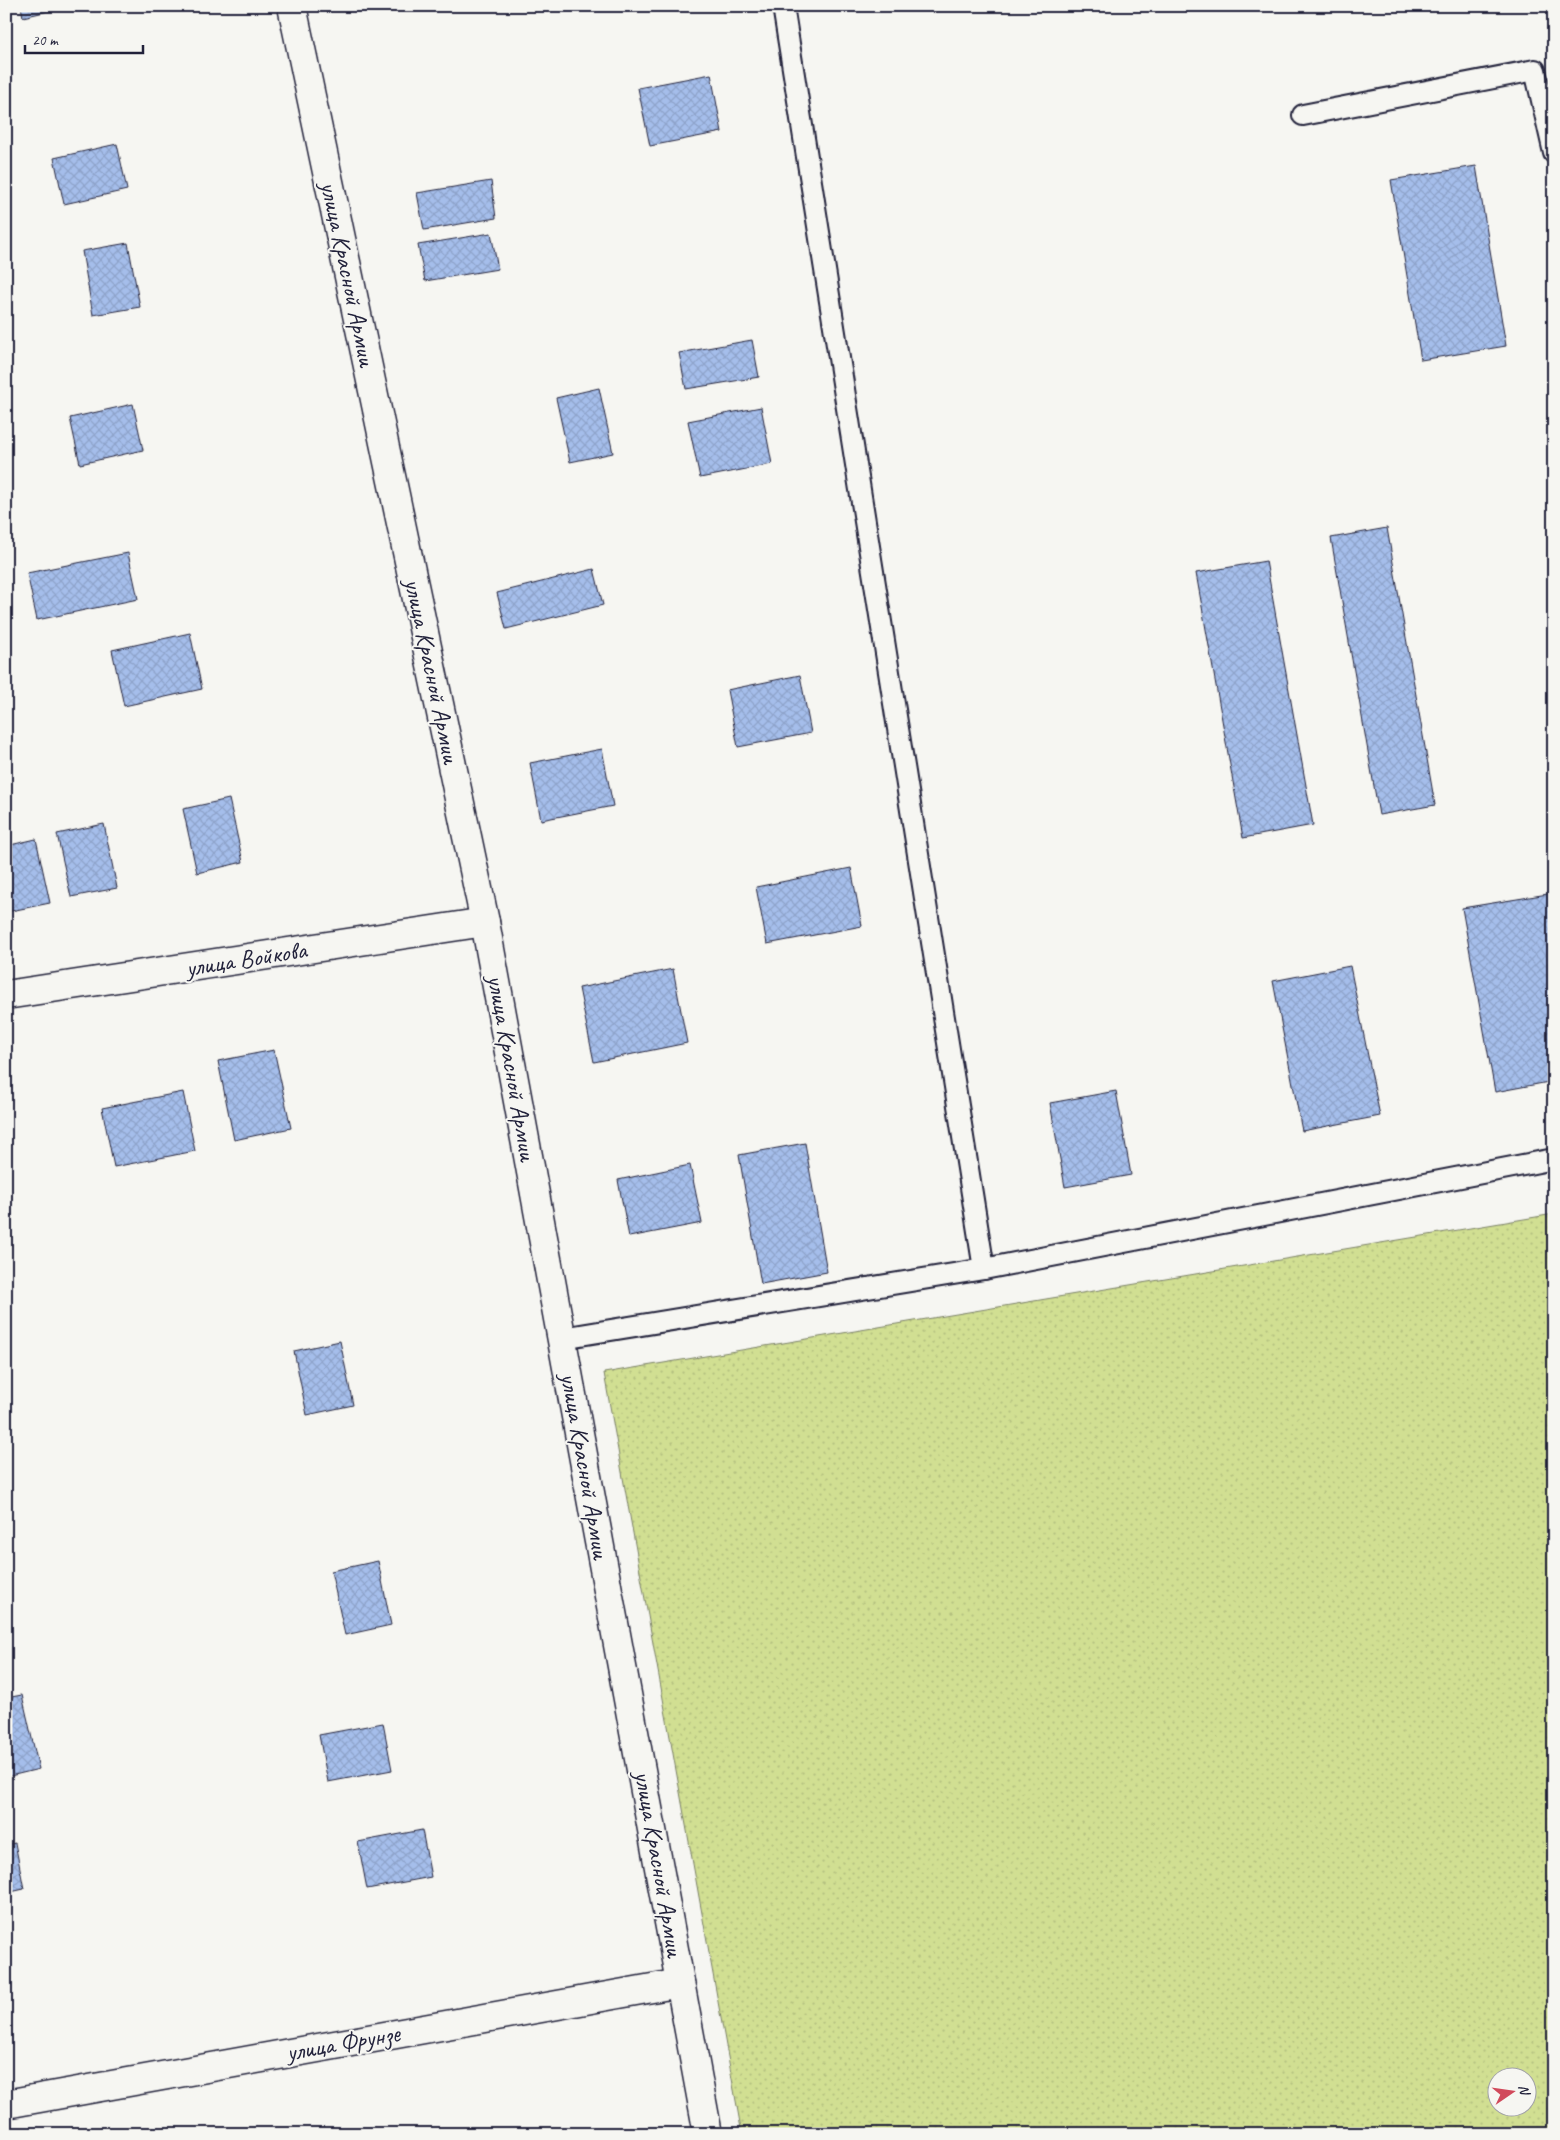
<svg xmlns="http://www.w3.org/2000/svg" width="1560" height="2140" font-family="Caveat,sans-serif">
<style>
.park{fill:url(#park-dots);stroke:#7a8066;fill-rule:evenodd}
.building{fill:url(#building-cross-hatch);stroke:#22223b}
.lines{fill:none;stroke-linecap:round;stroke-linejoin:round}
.lane-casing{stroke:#22223b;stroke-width:24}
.street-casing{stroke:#22223b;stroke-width:31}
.secondary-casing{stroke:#22223b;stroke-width:31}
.lane{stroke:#f6f6f2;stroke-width:20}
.street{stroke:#f6f6f2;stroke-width:28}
.secondary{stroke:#f6f6f2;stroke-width:28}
.labels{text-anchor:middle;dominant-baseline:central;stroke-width:4;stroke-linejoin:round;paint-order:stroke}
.street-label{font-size:25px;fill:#22223b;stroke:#f6f6f2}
</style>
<defs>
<pattern id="park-dots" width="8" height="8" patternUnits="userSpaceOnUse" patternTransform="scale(1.25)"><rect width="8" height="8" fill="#d1df92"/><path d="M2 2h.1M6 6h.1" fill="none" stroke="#b3bf7f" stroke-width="1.8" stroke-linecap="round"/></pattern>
<pattern id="building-cross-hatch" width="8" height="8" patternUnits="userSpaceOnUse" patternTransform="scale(1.25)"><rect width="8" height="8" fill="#a5beeb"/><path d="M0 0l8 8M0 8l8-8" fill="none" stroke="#8ea3ca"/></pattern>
</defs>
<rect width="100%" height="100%" fill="#f6f6f2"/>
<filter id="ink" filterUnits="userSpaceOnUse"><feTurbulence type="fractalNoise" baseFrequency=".02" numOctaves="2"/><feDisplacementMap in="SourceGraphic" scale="10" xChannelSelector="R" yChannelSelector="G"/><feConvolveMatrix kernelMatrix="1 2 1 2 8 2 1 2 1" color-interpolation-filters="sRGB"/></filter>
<g filter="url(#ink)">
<!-- park -->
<path class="park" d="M1554,1214v920h-812l-138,-761zM1498,2078h30v30h-30z"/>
<!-- building -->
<g class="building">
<path d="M21,6h49l-47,11z"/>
<path d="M711,74l11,58 -72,14 -12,-58z"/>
<path d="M117,144l10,46 -63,14 -10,-46z"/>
<path d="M1476,166l30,180 -85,14 -30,-180z"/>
<path d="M491,181l5,37 -72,12 -7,-37z"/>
<path d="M491,233l7,36 -73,12 -7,-36z"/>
<path d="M128,243l12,64 -47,8 -11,-64z"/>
<path d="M752,340l7,37 -73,12 -7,-36z"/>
<path d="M599,388l14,65 -43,9 -14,-64z"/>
<path d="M133,404l10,46 -63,14 -10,-46z"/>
<path d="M761,407l11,57 -72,14 -12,-57z"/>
<path d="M1387,528l48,277 -56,10 -48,-277z"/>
<path d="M128,553l10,46 -101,21 -10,-47z"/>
<path d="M1266,561l47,264 -70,13 -47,-265z"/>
<path d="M594,569l9,36 -97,24 -9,-36z"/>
<path d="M190,633l12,56 -78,17 -12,-56z"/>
<path d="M800,675l11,58 -73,14 -11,-57z"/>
<path d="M602,749l11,57 -72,14 -11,-57z"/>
<path d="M229,799l14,63 -46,11 -14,-64z"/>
<path d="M104,824l13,64 -46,9 -14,-63z"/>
<path d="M36,839l14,64 -44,9v-66z"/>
<path d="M851,868l11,58 -95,18 -11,-57z"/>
<path d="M1554,893v188l-59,11 -33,-184z"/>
<path d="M1350,966l30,150 -78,15 -29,-150z"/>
<path d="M673,969l14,74 -93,19 -15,-74z"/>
<path d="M274,1050l17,78 -57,12 -16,-79z"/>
<path d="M1116,1091l15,84 -66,12 -15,-84z"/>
<path d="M183,1092l12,59 -81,16 -12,-59z"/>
<path d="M805,1143l22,129 -66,12 -22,-129z"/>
<path d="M690,1165l12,58 -73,14 -11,-57z"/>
<path d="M340,1341l13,64 -46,10 -13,-64z"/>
<path d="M378,1561l13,64 -46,10 -14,-64z"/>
<path d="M22,1695l17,74 -33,8v-79z"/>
<path d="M383,1723l9,47 -64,12 -9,-47z"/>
<path d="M422,1830l9,47 -64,12 -9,-47z"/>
<path d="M15,1843l9,46 -18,4v-48z"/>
</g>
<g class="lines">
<!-- lane casing -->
<g class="lane-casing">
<g id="lane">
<path d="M783,6l201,1263"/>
<path d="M1303,115l232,-45 19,83"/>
<path d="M562,1338l422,-69 570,-110"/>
</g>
</g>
<!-- street casing -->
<g class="street-casing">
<g id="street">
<path d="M6,995l479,-73"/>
<path d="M6,2104l674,-121"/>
</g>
</g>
<!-- secondary casing -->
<g class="secondary-casing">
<path id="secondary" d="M292,6l193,916 223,1212"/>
</g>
<!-- lane -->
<use href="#lane" class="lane"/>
<!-- street -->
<use href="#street" class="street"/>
<!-- secondary -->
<use href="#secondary" class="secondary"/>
</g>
</g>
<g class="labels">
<!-- street labels -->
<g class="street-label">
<text transform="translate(348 274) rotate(78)">улица Красной Армии</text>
<text transform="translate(432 671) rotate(78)">улица Красной Армии</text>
<text transform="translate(246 959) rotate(-9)">улица Войкова</text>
<text transform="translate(512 1068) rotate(80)">улица Красной Армии</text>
<text transform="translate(585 1466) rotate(80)">улица Красной Армии</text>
<text transform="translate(659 1864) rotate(80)">улица Красной Армии</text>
<text transform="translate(343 2043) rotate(-10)">улица Фрунзе</text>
</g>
</g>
<!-- margin -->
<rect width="1560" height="2140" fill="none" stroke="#f6f6f2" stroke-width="25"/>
<rect x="12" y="12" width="1535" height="2115" fill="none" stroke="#22223b" stroke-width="2" filter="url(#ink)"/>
<!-- north arrow -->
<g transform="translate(1512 2092) rotate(77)"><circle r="24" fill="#f6f6f2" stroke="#a1a1a9"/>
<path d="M0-4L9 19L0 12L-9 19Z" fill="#d1495b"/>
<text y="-8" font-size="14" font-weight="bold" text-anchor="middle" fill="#22223b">N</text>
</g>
<!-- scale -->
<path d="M25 45v8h118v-8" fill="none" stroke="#22223b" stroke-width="2.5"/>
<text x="32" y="45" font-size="15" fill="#22223b" stroke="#f6f6f2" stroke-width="4" paint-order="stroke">20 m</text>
</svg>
